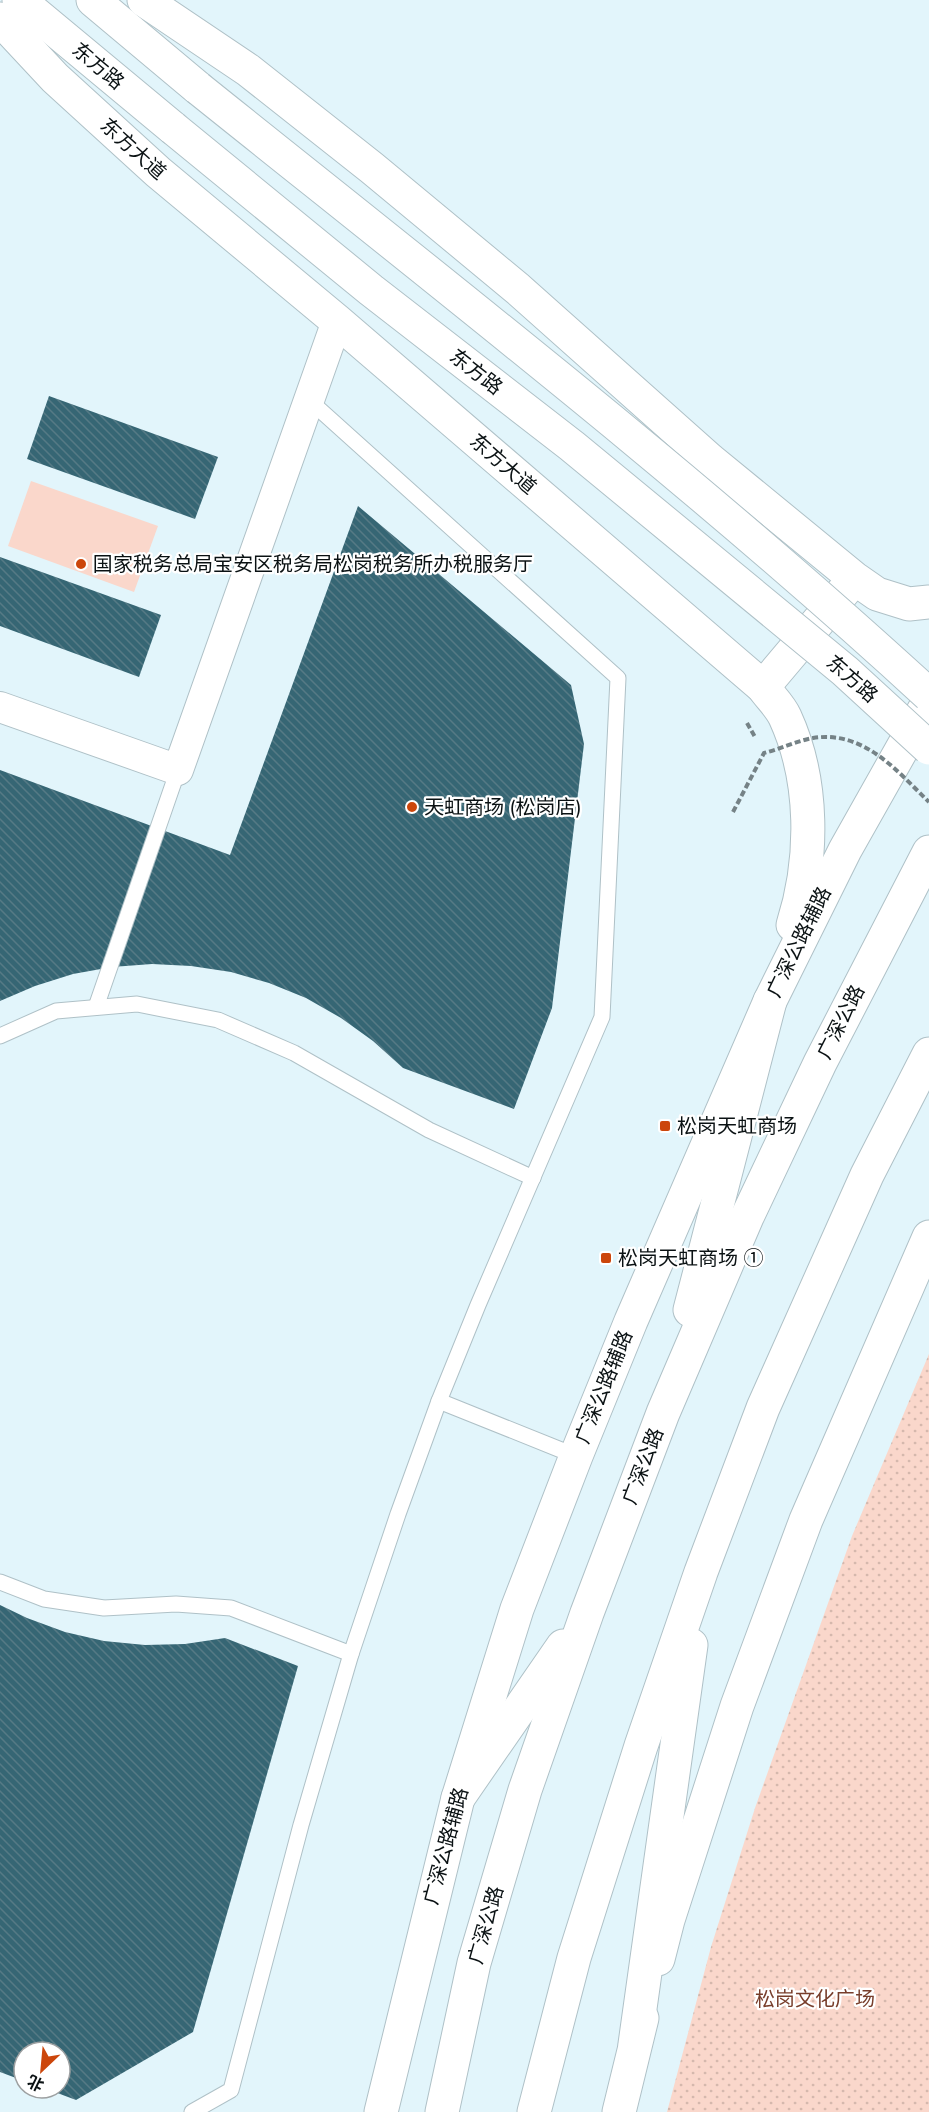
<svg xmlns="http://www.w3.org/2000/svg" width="929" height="2112" font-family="'Nunito Sans','Noto Sans SC',sans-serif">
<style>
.grass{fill:url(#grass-dots)}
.garden{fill:#fad7cb}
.building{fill:url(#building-back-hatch)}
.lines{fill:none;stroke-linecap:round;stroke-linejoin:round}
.service-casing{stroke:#afc1c7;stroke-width:17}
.minor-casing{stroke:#afc1c7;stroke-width:32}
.tertiary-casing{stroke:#afc1c7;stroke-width:35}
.primary-casing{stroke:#afc1c7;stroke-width:35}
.trunk-casing{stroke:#afc1c7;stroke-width:35}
.path{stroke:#758286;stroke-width:4;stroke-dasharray:6 3;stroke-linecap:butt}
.service{stroke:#fff;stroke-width:15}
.minor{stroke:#fff;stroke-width:30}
.tertiary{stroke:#fff;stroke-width:33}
.primary{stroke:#fff;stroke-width:33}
.trunk{stroke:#fff;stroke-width:33}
.tertiary-bridge-casing{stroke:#afc1c7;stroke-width:35;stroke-linecap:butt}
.path-bridge{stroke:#758286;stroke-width:4;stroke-dasharray:6 3;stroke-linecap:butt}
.tertiary-bridge{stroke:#fff;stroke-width:33}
.poi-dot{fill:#cc460b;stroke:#fff;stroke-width:2}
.labels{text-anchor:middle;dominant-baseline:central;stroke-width:4.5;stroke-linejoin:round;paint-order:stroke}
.street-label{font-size:20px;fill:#0a1113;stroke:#fff}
.poi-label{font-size:20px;fill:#0a1113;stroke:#fff;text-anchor:start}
.park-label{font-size:20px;fill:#783e2b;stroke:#fff}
</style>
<defs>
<pattern id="grass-dots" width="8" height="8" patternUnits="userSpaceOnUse" patternTransform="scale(1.5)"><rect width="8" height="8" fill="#fad7cb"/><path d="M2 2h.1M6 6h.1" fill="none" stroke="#d5b8ad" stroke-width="1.8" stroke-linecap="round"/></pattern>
<pattern id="building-back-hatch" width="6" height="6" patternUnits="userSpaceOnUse" patternTransform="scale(1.5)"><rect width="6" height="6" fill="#366674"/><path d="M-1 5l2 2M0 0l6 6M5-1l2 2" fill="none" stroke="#567a85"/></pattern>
</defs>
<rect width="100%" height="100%" fill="#e2f5fb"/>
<!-- grass -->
<path class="grass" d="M929,1354v758h-262l44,-165 44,-139 97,-272z"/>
<!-- garden -->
<path class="garden" d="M31,481l127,45 -24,66 -126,-46z"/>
<!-- building -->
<g class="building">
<path d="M49,396l169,61 -23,62 -168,-60z"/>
<path d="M358,506l213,179 13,59 -32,264 -38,101 -111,-41 -30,-27 -32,-23 -35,-20 -37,-15 -38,-11 -40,-6 -39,-2 -40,3 -39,7 -38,12 -35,15v-231l230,85z"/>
<path d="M0,557l161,58 -22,62 -139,-51z"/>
<path d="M0,1605l27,13 38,14 39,9 41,4 40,-1 40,-6 73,28 -105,366 -117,68 -32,-12h16v-36h-36v29l-24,-9z"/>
</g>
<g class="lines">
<!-- service casing -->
<g class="service-casing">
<g id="service">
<path d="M96,1007l82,-237"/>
<path d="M0,1036l56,-25 81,-7 81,16 76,33 135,77 104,48"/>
<path d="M439,1401l137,55"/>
<path d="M0,1582l44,17 60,9 72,-4 55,4 120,46"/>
<path d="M192,2112l39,-22 70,-265 50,-171 47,-140 41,-113 39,-96 124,-288 16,-339 -309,-278"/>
</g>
</g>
<!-- minor casing -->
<g class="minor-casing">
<path id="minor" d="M0,707l178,63 159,-449"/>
</g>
<!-- tertiary casing -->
<g class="tertiary-casing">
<g id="tertiary">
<path d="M19,0l154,128"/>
<path d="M93,0l105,88"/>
</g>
</g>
<!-- primary casing -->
<g class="primary-casing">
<g id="primary">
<path d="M144,0l104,70 124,98 146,121 192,171 144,118 23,16 32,10 20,-2"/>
<path d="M0,19l55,59 103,94 179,149 426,366c7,10 17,19 22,30 29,63 29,142 8,208"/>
<path d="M763,687l86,-102"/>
<path d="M658,1959l10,-39 69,-214 69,-186 123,-283"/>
<path d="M381,2112l77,-314 59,-189 59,-153 55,-135 139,-320 75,-151 84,-149"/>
<path d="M619,2112l23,-94"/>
</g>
</g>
<!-- trunk casing -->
<g class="trunk-casing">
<g id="trunk">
<path d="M690,1310l80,-309"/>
<path d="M458,1798l105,-152"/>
<path d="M635,2044l56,-399"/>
<path d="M442,2112l32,-149 51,-173 62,-177 76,-200 84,-196 73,-154 109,-211"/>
<path d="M534,2112l40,-154 67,-212 60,-174 62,-164 104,-233 62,-121"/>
</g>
</g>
<!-- path -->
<path class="path" d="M747,723l8,14"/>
<!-- service -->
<use href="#service" class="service"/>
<!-- minor -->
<use href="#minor" class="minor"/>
<!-- tertiary -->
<use href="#tertiary" class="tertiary"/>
<!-- primary -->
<use href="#primary" class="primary"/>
<!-- trunk -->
<use href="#trunk" class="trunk"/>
<!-- tertiary-bridge casing -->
<g class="tertiary-bridge-casing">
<g id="tertiary-bridge">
<path d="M198,88c247,198 498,393 731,607"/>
<path d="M173,128l198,162 201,156 273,225 84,77"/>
</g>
</g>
<!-- path-bridge -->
<path class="path-bridge" d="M733,812l31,-59c16,-4 33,-12 49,-15 51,-8 84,33 116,64"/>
<!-- tertiary-bridge -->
<use href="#tertiary-bridge" class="tertiary-bridge"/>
</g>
<!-- markers -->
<g class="poi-dot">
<circle cx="81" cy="564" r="6"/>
<circle cx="412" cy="807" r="6"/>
<rect x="659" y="1120" width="12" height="12" rx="3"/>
<rect x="600" y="1252" width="12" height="12" rx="3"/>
</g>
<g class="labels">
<!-- street labels -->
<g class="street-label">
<text transform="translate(98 66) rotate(40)">东方路</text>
<text transform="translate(133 149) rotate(42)">东方大道</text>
<text transform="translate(476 372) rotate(38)">东方路</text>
<text transform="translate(503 464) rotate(41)">东方大道</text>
<text transform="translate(852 679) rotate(41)">东方路</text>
<text transform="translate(799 942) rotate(-64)">广深公路辅路</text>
<text transform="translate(841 1022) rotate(-63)">广深公路</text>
<text transform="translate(604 1387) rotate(-68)">广深公路辅路</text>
<text transform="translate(643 1466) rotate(-69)">广深公路</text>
<text transform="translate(446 1846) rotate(-75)">广深公路辅路</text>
<text transform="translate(486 1925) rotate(-74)">广深公路</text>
</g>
<!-- poi labels -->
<g class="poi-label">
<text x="93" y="564">国家税务总局宝安区税务局松岗税务所办税服务厅</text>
<text x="424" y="807">天虹商场 (松岗店)</text>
<text x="677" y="1126">松岗天虹商场</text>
<text x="618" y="1258">松岗天虹商场 ①</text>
</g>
<!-- park labels -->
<g class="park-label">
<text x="815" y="1999">松岗文化广场</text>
</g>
</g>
<!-- north arrow -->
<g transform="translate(42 2070) rotate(206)"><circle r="28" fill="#ffffff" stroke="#9da0a1" stroke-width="1.5"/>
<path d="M0-4.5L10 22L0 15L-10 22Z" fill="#cc460b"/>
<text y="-9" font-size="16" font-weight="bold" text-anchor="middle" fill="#0a1113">北</text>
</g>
</svg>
